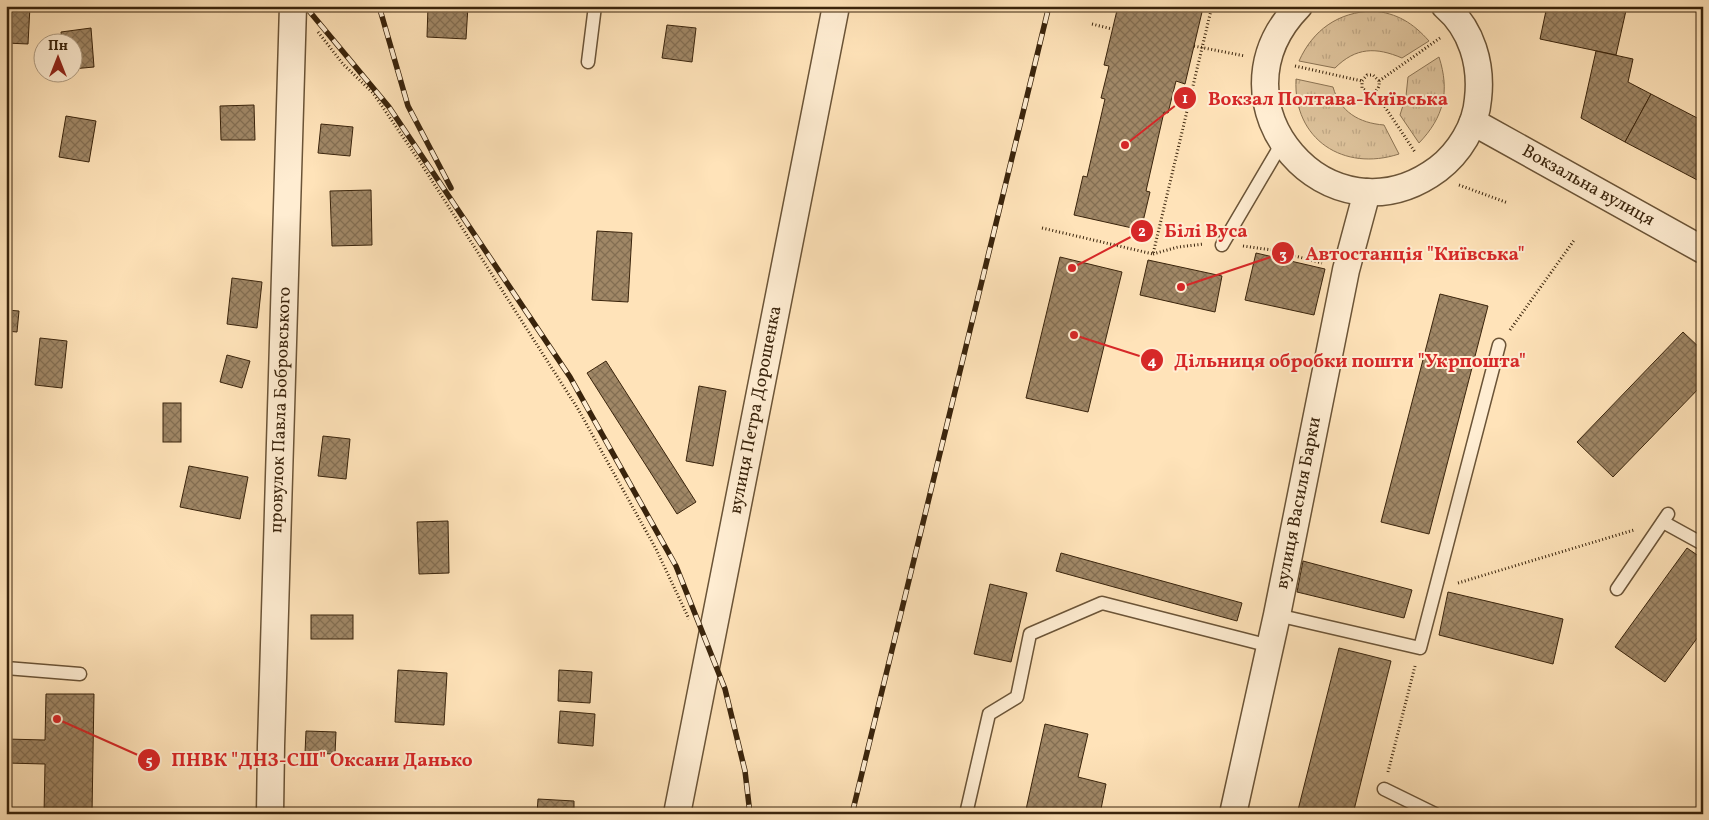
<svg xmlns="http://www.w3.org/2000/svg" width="1709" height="820" font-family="Vollkorn,serif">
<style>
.grass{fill:url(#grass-tufts);stroke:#8c7454}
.building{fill:url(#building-cross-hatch);stroke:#3a240c}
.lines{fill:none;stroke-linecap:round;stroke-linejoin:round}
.service-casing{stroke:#6b5437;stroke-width:15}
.minor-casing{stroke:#6b5437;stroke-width:29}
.path{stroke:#3a240c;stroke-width:3;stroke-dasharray:1 2.5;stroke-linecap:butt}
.service{stroke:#ffedd2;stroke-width:12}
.minor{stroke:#ffedd2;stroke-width:26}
.rail-casing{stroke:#3a240c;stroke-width:5.5}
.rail{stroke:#ffedd2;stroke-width:4;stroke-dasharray:11;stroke-linecap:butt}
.labels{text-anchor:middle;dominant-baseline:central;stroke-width:4;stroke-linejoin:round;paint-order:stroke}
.street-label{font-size:18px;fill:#3a240c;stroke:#ffedd2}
.leader{fill:none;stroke:#d62828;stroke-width:2}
.callout-dot{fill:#d62828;stroke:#ffedd2;stroke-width:2}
.mark-label{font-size:15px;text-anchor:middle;font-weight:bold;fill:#fff}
.callout-label{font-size:19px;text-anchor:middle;font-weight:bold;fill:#d62828;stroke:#ffedd2;stroke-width:4;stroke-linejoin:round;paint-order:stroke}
</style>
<defs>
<pattern id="grass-tufts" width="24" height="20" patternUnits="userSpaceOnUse" patternTransform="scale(1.25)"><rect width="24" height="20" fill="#dec39c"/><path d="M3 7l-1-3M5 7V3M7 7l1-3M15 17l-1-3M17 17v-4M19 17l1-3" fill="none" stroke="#bfa785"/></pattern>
<pattern id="building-cross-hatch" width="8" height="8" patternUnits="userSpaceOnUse" patternTransform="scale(1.25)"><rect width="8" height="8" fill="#a08766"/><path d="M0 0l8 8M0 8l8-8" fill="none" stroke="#836e52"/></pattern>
</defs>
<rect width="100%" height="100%" fill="#ffe3b9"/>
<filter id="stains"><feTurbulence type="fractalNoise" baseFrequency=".004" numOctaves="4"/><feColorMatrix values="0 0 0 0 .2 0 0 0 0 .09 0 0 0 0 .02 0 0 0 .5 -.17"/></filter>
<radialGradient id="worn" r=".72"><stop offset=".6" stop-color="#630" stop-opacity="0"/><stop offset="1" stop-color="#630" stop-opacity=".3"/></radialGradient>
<!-- grass -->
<g class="grass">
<path d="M1373,11c24,2 40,12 56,30l-27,17c-26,-11 -46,-11 -67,10l-36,-7c14,-31 39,-49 74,-50z"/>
<path d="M1439,57c11,34 5,60 -20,86l-19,-28 6,-19 2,-19z"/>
<path d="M1296,79l37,8c7,25 26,36 51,38l15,29c-55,18 -106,-14 -103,-75z"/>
</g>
<!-- building -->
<g class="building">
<path d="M6,6h24l-2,38 -22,-1z"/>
<path d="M155,6h22l-1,5 -21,-2z"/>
<path d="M428,6h40l-2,33 -39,-2z"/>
<path d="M1118,6h75v4l9,2 -17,72 -9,-3 -8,32 -4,-1 -18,79 4,1 -9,38 -67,-15 9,-39 4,1 18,-78 -4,-1 8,-32 -5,-1z"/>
<path d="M1547,6h80l-11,49 -76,-16z"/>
<path d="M667,25l29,3 -4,34 -30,-4z"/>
<path d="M91,28l3,39 -22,2v-27h-10l-1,-10z"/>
<path d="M1596,51l37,8 -5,23 23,12 -26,48 -44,-24z"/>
<path d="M1651,94l52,27v62l-78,-41z"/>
<path d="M6,100h3l-2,46 -1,-1z"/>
<path d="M254,105l1,35h-34l-1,-34z"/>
<path d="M66,116l30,5 -7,41 -30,-5z"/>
<path d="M321,124l32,3 -3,29 -32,-3z"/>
<path d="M371,190l1,55 -40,1 -2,-55z"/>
<path d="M597,231l35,2 -4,69 -36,-2z"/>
<path d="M1256,253l69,16 -11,46 -69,-15z"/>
<path d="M1060,257l62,15 -34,140 -62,-14z"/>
<path d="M1148,260l74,16 -7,36 -75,-17z"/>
<path d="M232,278l30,4 -5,46 -30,-4z"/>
<path d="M1440,294l48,12 -59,228 -48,-12z"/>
<path d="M6,310l13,1 -2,21 -11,-1z"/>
<path d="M1683,332l20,19v33l-90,93 -36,-35z"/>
<path d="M40,338l27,3 -5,47 -27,-3z"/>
<path d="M227,355l23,6 -8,27 -22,-6z"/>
<path d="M606,361l90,141 -19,12 -90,-141z"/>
<path d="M699,386l27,5 -13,75 -27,-5z"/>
<rect x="163" y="403" width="18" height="39"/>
<path d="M323,436l27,3 -4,40 -28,-3z"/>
<path d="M189,466l59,11 -8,42 -60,-12z"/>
<path d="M448,521l1,52 -30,1 -2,-52z"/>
<path d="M1687,548l16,11v71l-38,52 -50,-35z"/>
<path d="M1061,553l181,50 -5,18 -181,-50z"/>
<path d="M1303,561l109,29 -8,28 -107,-26z"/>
<path d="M990,584l37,9 -16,69 -37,-8z"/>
<path d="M1448,592l115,27 -10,45 -114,-29z"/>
<rect x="311" y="615" width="42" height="24"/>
<path d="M1339,648l52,13 -38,153h-56z"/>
<path d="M398,670l49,3 -3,52 -49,-3z"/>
<path d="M559,670l33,2 -2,31 -32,-2z"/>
<path d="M46,694h48l-2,120h-48l1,-50 -39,-1v-24l39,1z"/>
<path d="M560,711l35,3 -2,32 -35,-3z"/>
<path d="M1045,724l43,10 -10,43 28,7 -6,30h-75z"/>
<path d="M306,731l30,1 -1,22 -30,-1z"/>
<path d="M538,799l36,2v13h-37z"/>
</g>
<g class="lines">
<!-- service casing -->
<g class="service-casing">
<g id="service">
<path d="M588,62l7,-56"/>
<path d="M1222,245l60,-102"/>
<path d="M1663,522l40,22"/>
<path d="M1617,589l51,-75"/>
<path d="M1277,615l143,33 79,-303"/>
<path d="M6,668l74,6"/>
<path d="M1384,789l51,25"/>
<path d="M966,814l23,-100 28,-17 13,-63 72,-31 168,43"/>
</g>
</g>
<!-- minor casing -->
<g class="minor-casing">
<g id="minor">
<path d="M1299,6c-96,98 31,243 139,163 21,-16 38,-43 40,-70 4,-34 -6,-70 -33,-93"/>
<path d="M1473,122l230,128"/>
<path d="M270,814l1,-68 22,-740"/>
<path d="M677,814l159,-808"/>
<path d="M1233,814l44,-199 69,-345 21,-78"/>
</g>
</g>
<!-- path -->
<g class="path">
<path d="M1092,24l20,5"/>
<path d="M318,32l25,32 30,29 47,69 158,247 78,140 33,70"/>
<path d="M1194,46l51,10"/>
<path d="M1295,66l67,15"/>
<path d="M1379,81l-6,-6h-6l-5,6v7l7,5c7,0 11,-5 10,-12l61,-43"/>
<path d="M1375,92l40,60"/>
<path d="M1459,185l49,18"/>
<path d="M1042,228l111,26 59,-248"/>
<path d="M1243,246l29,4 50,13"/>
<path d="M1153,254l25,-7 26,-3"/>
<path d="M1510,330l65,-91"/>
<path d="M1458,583l176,-53"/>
<path d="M1388,772l27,-106"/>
</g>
<!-- service -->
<use href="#service" class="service"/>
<!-- minor -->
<use href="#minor" class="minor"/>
<!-- rail casing -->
<g class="rail-casing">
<g id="rail">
<path d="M305,6l84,101 181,270 106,189 49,123 20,82 5,43"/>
<path d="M379,6l29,100 43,82"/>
<path d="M852,814l197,-808"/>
</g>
</g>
<!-- rail -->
<use href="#rail" class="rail"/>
</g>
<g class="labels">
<!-- street labels -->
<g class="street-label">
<text transform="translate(1588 186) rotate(29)">Вокзальна вулиця</text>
<text transform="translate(281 410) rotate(-88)">провулок Павла Бобровського</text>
<text transform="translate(756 410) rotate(-79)">вулиця Петра Дорошенка</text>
<text transform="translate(1299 503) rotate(-79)">вулиця Василя Барки</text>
</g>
</g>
<!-- callouts -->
<path class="leader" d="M1125 145L1185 98M1072 268L1142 231M1181 287L1283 253M1074 335L1152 360M57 719L149 760"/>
<g class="callout-dot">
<circle cx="1125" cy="145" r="5"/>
<circle cx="1072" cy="268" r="5"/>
<circle cx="1181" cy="287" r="5"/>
<circle cx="1074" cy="335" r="5"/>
<circle cx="57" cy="719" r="5"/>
<circle cx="1185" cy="98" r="12"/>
<circle cx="1142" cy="231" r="12"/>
<circle cx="1283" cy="253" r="12"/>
<circle cx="1152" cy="360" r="12"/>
<circle cx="149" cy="760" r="12"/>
</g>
<g class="mark-label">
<text x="1185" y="103">1</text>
<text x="1142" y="236">2</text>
<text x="1283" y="259">3</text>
<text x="1152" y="366">4</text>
<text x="149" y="765">5</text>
</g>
<g class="callout-label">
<text x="1328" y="105">Вокзал Полтава-Київська</text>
<text x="1206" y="237">Білі Вуса</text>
<text x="1415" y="260">Автостанція "Київська"</text>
<text x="1350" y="367">Дільниця обробки пошти "Укрпошта"</text>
<text x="322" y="766">ПНВК "ДНЗ-СШ" Оксани Данько</text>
</g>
<!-- margin -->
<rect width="1709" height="820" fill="none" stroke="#ffe3b9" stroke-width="25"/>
<rect x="8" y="8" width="1694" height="805" fill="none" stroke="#3a240c" stroke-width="2.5"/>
<rect x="12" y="12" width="1684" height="795" fill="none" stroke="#3a240c"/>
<!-- north arrow -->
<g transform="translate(58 58)"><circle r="24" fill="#ffedd2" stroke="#b09d83"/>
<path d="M0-4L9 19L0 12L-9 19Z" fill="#8f2418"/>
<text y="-8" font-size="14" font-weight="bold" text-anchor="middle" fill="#3a240c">Пн</text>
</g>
<rect width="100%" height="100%" filter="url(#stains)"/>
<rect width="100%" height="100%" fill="url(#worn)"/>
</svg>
